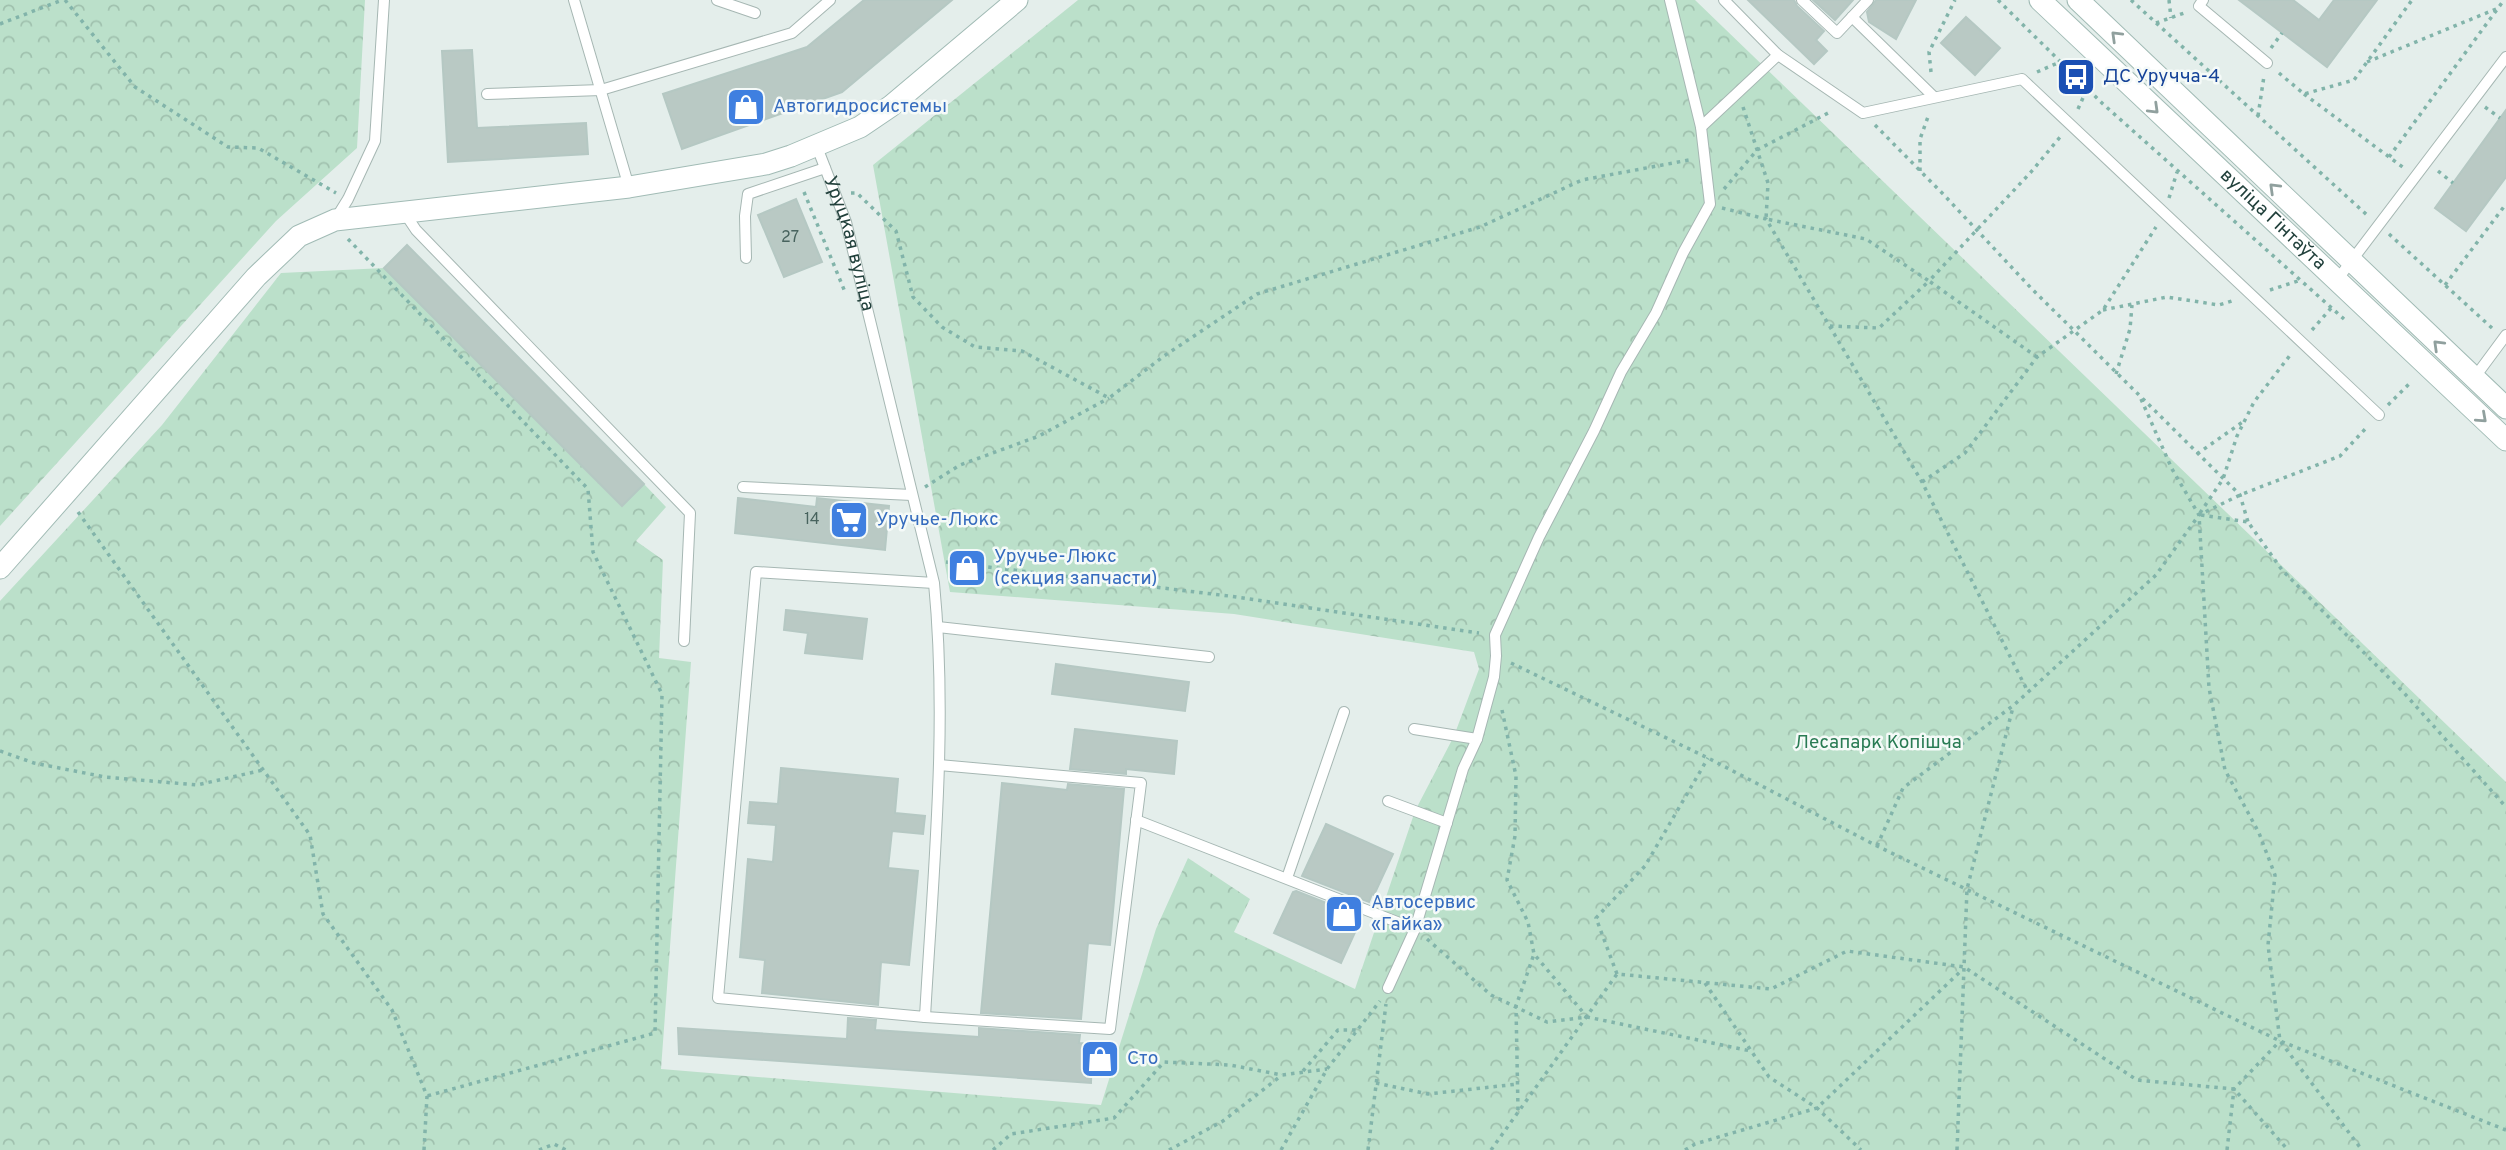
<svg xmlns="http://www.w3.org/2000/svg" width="2506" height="1150" font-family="Overpass,sans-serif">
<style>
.forest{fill:url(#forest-crowns)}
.building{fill:#b9c9c4;stroke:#b5c8c3;stroke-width:2}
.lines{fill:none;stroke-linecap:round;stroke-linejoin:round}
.lane-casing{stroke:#a6b7b3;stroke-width:12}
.secondary-casing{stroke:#a1bbb5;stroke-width:23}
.path{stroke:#82b4aa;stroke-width:3.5;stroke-dasharray:3.5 5;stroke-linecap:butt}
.lane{stroke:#fff;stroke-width:10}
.secondary{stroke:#fff;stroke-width:21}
.oneway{stroke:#90a09e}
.labels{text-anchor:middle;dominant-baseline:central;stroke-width:5;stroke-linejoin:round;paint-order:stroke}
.number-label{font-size:16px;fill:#48635e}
.transit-label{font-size:19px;fill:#164399;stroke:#f5faf8;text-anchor:start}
.shop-label{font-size:19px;fill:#366cbe;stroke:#f5faf8;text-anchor:start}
.street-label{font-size:19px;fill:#22413c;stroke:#f5faf8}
.park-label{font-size:19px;fill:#297b53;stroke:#f5faf8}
</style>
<defs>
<pattern id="forest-crowns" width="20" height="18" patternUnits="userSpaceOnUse" patternTransform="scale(1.75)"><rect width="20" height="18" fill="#bbe0ca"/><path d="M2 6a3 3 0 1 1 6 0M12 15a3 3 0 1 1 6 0" fill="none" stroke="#a0c1ae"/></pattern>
</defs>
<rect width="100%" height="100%" fill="#e4eeeb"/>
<!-- forest -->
<g class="forest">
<path d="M0,0h365l-8,148 -81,73 -276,305z"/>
<path d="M1078,0h617l811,782v368h-2506v-549l162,-176 119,-152 103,-5 238,238 22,-22 22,23 -30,34 27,19 -4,98 32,4 -30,407 440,36 55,-176 32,-71 62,41 -16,33 121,57 60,-178 39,-75 25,-67 -5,-17 -240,-38 -284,-22 -77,-427z"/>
</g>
<!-- building -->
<g class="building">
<path d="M864,0h88l-110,92 -160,57 -19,-55 144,-47z"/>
<path d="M1748,0h46l3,6 27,25 -8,9 11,11 -13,13z"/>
<path d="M1813,0h40l-18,20z"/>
<path d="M1876,0h40l-20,39 -27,-17 -2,-10z"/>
<path d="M2239,0h54l26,20 15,-20h43l-50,67z"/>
<path d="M1966,17l34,31 -25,27 -34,-32z"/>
<path d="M472,50l5,78 109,-5 2,31 -140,8 -6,-111z"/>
<path d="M2506,110v67l-40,54 -31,-23z"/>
<path d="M796,199l26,63 -38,15 -26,-62z"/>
<path d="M407,245l237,239 -22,22 -238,-238z"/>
<path d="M738,498l78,9 1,-9 72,8 -4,44 -150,-17z"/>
<path d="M786,610l81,9 -5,40 -57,-6 3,-20 -24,-3z"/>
<path d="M1056,664l133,18 -4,29 -133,-17z"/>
<path d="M1075,729l102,12 -3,33 -48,-5v5l-56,-5z"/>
<path d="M781,768l117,11 -3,34 30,3 -2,18 -31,-3 -4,37 30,3 -9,94 -28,-3 -3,43 -116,-12 3,-33 -25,-3 8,-98 25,3 3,-37 -28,-2 2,-21 28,2z"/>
<path d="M1002,783l65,7 1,-6 56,5 -14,156 -22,-2 -7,76 -100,-6z"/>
<path d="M1326,824l67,30 -19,41 -2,-1 -3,8 -67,-26z"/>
<path d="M1296,891l66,26 -21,46 -67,-30 19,-41z"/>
<path d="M848,1018l28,2 -1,10 104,7v-9l101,7 -1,8 13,1 -1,39 -412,-29 -1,-26 169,11z"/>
</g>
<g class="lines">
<!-- lane casing -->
<g class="lane-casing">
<g id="lane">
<path d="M574,0l55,187"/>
<path d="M717,0l38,13"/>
<path d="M1724,0l54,55 85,58 159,-34 357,336"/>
<path d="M1802,0l35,33 31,-33"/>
<path d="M2203,0l-4,6 68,57"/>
<path d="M1852,17l82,80"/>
<path d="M487,94l114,-4 191,-57 38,-33"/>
<path d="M1701,127l77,-72"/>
<path id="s1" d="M817,147l29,75 88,361c14,144 -1,290 -9,434l-207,-19 38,-426 178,11"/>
<path d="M404,212l12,18 274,283 -6,128"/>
<path d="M335,220l13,-21 27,-58 9,-141"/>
<path d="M746,258l-1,-42 3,-22 77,-26"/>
<path d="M2337,280l169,-223"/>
<path d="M2472,381l34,-46"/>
<path d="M743,487l169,8"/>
<path d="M938,627l271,30"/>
<path d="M1414,729l63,10"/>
<path d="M1388,801l59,22"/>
<path d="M1136,820l279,109"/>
<path d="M1287,878l57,-166"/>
<path d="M1388,988l27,-59 48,-160 14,-30 17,-62 2,-21 -1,-21 44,-98 55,-106 27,-59 35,-59 27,-60 27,-49 -9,-77 -31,-127"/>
<path d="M925,1017l185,12 31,-246 -202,-18"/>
</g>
</g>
<!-- secondary casing -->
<g class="secondary-casing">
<g id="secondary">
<path id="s2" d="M2040,0l466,440"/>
<path d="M2078,0l428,408"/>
<path d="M0,568l256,-291 43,-41 36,-16 294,-33 137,-23 25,-8 69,-29 31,-21 126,-106"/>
</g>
</g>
<!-- path -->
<g class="path">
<path d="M65,0l70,87 93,60 30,1 78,45"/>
<path d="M1998,0l105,104 241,215"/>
<path d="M2131,0l236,215"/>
<path d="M2169,0l2,18"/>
<path d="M2156,23l31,-11"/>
<path d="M0,24l62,-24"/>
<path d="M2271,48l11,-15"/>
<path d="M2367,62l129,-53"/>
<path d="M1931,72l-2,-20 26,-52"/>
<path d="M2037,72l23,-10"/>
<path d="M2279,73l25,21 50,-14 58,-80"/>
<path d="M2304,94l100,74"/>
<path d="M1743,107l25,76 -2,36 100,20 63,42 102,-109 30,-36"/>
<path d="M2485,107l15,11"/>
<path d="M2078,109l9,-20"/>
<path d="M2258,116l6,-40"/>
<path d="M1875,125l69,70 87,93 209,207 8,27"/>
<path d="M2389,157l115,-157"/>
<path d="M1920,171v-32l9,-25"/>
<path d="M2438,171l15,12"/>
<path d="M1724,189l33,-39 75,-39"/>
<path d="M804,192l41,100"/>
<path d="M851,193h6l39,38 17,66 29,30 33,20 47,4 87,47 55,-42 93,-62 223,-67 102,-47 107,-20"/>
<path d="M2169,198l8,-26"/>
<path d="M1722,208l44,11 156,263 106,210"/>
<path d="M2389,234l103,94"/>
<path d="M348,239l240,250 5,63 69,142 -7,339 -228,63"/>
<path d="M2445,285l61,-81"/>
<path d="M2270,290l31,-10"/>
<path d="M2103,310l64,-13 52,8 16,-5"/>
<path d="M1830,326l49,2 50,-47 108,76"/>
<path d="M2312,330l20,-23"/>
<path d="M2116,374l14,-45 2,-24"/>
<path d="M2141,399l31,70 27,46 10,173 16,82 34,63 16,42 -7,70 12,96 82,109"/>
<path d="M2388,405l24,-24"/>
<path d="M2197,454l47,-33"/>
<path d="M1922,482l43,-29 72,-96 66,-47 53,-83"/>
<path d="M925,487l35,-22 79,-29 70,-38"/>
<path d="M78,512l232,323 13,79 69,96 35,86 -3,54"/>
<path d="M2200,513l23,-34 14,-43 17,-34 37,-48"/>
<path d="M2201,515l47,7 34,48 123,124 101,113"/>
<path d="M946,562l283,34 250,37"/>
<path d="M1511,663l197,95 169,88 403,195 226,89"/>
<path d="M1502,710l14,66 -1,60 -8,44 21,42 6,32 53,63"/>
<path d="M0,751l34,12 71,14 92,8 66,-15"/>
<path d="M1877,846l26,-58 111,-83 142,-130 43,-60 41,-20 100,-39 28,-30"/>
<path d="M1427,939l64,56 56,27 40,-5 164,34"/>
<path d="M1617,974l-21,-56 49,-52 63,-108"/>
<path d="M1705,983l64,94 48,31 44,42"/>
<path d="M1303,1071l35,-41h19"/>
<path d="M1376,1083l52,11 90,-10"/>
<path d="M1518,1110l-2,-104 18,-52"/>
<path d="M539,1150l15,-6 12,6"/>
<path d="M993,1150l18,-16 103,-16 50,-56 66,3 52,10 45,-6"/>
<path d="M1169,1150l54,-29 59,-46"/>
<path d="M1281,1150l46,-81 53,-68"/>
<path d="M1368,1150l18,-146"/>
<path d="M1491,1150l126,-176 154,15 76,-38 117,16 173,113 97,9 54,61"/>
<path d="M1685,1150l10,-6 122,-36 146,-139"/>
<path d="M1957,1150l10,-261 46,-182"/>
<path d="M2227,1150l7,-61 46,-48"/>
</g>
<!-- lane -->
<use href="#lane" class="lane"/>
<!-- secondary -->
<use href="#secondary" class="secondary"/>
</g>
<!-- one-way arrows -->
<defs><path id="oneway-chevron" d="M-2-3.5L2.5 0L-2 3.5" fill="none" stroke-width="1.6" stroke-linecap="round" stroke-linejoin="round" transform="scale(1.75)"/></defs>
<g class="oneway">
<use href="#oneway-chevron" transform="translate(2116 36) rotate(-136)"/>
<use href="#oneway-chevron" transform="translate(2154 109) rotate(44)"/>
<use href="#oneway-chevron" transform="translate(2274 188) rotate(-136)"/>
<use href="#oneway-chevron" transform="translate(2438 345) rotate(-136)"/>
<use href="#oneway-chevron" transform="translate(2482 418) rotate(42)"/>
</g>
<!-- icons -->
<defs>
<g id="bus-square" transform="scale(2.0125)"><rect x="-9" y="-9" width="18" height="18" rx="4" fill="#1a4fb4" stroke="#f5faf8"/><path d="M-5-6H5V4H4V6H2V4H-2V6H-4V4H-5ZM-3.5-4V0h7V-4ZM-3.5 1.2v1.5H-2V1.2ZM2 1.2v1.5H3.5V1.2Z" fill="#fff"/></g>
<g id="shop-square" transform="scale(2.0125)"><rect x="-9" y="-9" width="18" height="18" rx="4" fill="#3f7fe0" stroke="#f5faf8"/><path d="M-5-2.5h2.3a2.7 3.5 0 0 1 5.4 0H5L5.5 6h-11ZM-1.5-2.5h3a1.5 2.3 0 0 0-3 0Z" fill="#fff"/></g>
<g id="supermarket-square" transform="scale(2.0125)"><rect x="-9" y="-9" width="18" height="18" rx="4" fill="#3f7fe0" stroke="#f5faf8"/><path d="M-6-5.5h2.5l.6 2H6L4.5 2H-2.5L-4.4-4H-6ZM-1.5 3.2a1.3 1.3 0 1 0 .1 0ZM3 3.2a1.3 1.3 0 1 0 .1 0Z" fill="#fff"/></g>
</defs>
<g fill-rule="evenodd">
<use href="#bus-square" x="2076" y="77"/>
<use href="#shop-square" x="746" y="107"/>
<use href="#supermarket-square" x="849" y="520"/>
<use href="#shop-square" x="967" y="568"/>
<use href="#shop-square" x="1344" y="914"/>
<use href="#shop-square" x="1100" y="1059"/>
</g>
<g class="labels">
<!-- number labels -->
<g class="number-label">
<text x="790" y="238">27</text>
<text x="812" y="520">14</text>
</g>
<!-- transit labels -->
<g class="transit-label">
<text x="2103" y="77">ДС Уручча-4</text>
</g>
<!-- shop labels -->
<g class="shop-label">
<text x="773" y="107">Автогидросистемы</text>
<text x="876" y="520">Уручье-Люкс</text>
<text x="994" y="557">Уручье-Люкс<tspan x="994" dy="22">(секция запчасти)</tspan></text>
<text x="1371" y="903">Автосервис<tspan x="1371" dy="22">«Гайка»</tspan></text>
<text x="1127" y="1059">Сто</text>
</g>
<!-- street labels -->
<g class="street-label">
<text stroke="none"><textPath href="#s2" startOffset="320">вуліца Гінтаўта</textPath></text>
<text stroke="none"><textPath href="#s1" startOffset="102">Уруцкая вуліца</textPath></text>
</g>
<!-- park labels -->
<g class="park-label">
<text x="1878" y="743">Лесапарк Копішча</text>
</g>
</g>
</svg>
